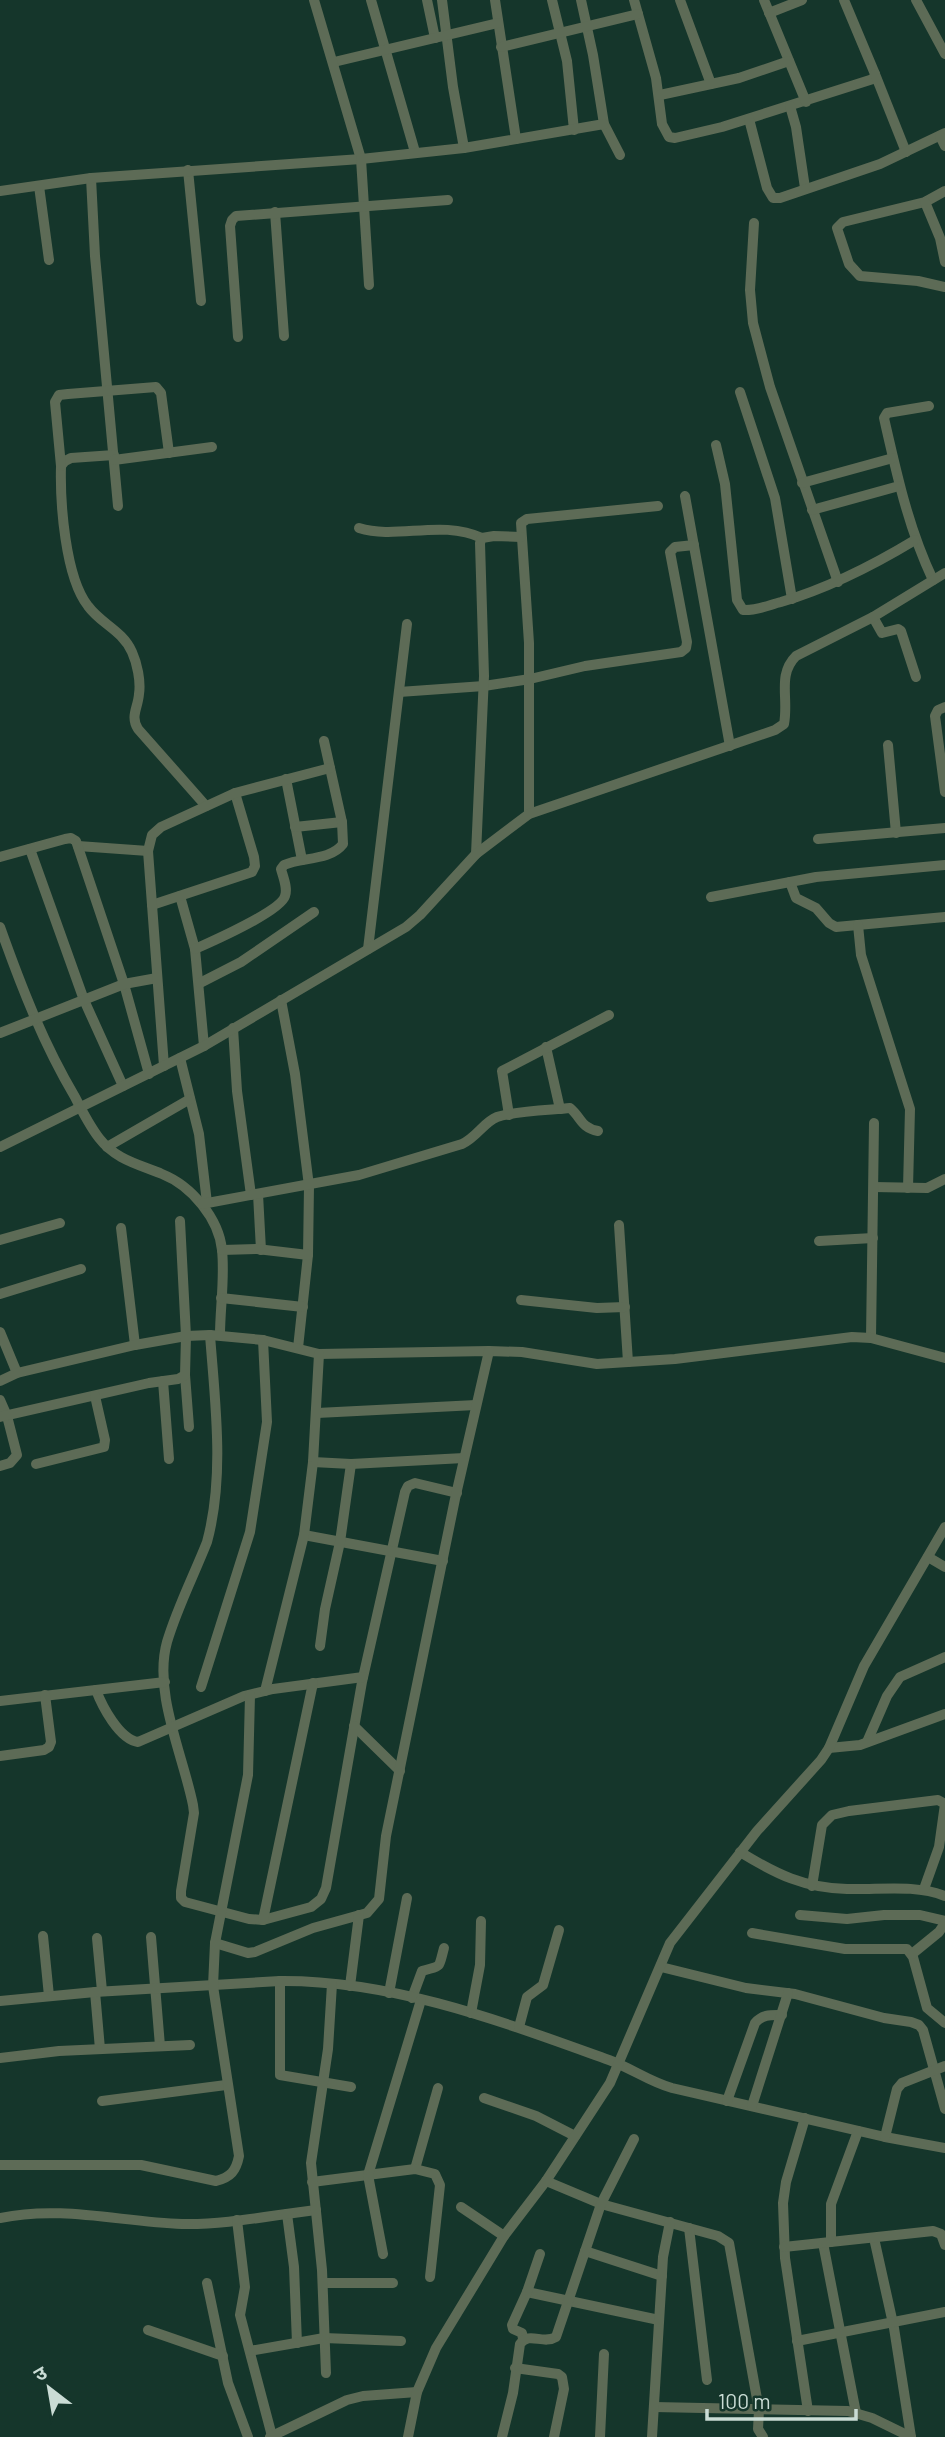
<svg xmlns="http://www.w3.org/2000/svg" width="945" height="2437" font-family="Barlow,'Noto Sans Devanagari',sans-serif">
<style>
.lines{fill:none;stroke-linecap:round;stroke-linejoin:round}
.street{stroke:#5d6b56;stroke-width:10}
</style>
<rect width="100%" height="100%" fill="#15362b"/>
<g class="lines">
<!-- street -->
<g class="street">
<path d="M371,0l44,152"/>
<path d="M427,0l8,38"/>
<path d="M442,0l11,87 11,61"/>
<path d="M495,0l21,139"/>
<path d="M552,0l15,61 7,69"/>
<path d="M581,0l12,55 11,69 16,31"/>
<path d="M634,0l22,78 6,46 7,13 6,1 47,-11 151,-48 2,-5 -31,-74"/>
<path d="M680,0l31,84"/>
<path d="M764,0l42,102"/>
<path d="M916,0l29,54"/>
<path d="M769,13l33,-13"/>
<path d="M501,47l137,-33"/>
<path d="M334,62l164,-39"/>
<path d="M875,74l31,78"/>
<path d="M660,95l79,-17 50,-17"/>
<path d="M790,106l6,21 9,61"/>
<path d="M749,119l18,69 6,10h7l100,-34 65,-31"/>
<path d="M940,136l5,10"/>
<path d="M188,170l13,131"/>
<path d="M91,178l4,78 23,250"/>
<path d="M39,186l10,74"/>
<path d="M0,191l91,-13 270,-19 -47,-159"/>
<path d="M945,191l-20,11 -82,20 -6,6 12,36 11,12 58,5 27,6"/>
<path d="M925,202l15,36 5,24"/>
<path d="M275,212l9,124"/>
<path d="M754,223l-4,67 3,33 17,64 68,195"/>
<path d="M369,285l-8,-126 103,-11 140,-24"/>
<path d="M238,337l-8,-111 2,-6 4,-4 212,-16"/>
<path d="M740,392l35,106 17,101"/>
<path d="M929,406l-42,7 -3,5c13,57 24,109 49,162"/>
<path d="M716,445l9,39 12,116 6,10c13,1 26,-5 38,-8 48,-14 91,-36 134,-62"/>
<path d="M114,455l-43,3 -6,3 -4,5c-1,36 4,111 27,140 13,18 34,24 44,46 5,11 9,29 7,42 -1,14 -9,22 -1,35l68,77"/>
<path d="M114,460l98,-13"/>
<path d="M61,466l-6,-64 4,-7 9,-1 88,-7 5,6 8,60"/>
<path d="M802,483l91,-25"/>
<path d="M685,496l45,250"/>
<path d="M812,510l87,-24"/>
<path d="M359,528c38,12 82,-9 123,10"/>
<path d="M873,617l9,16 16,-4 3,2 15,46"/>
<path d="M399,692l85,-6 46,-7 55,-13 96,-14 5,-4 1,-6 -17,-90 5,-5 19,-2"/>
<path d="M945,707l-7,3 -3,6 10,76"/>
<path d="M888,745l8,88"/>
<path d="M286,779l16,81"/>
<path d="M529,814v-171l-8,-120 6,-4 131,-13"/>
<path d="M295,827l47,-5"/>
<path d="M818,839l127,-11"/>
<path d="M78,846l70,5"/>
<path d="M30,849l54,151 39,86"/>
<path d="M476,854l8,-178 -4,-133 2,-5 12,-2 27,1"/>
<path d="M0,857l65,-18 6,-1 5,3 48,143 25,90"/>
<path d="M790,882l6,16 20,10 13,15 7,4 109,-10"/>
<path d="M180,896l15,53 9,97"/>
<path d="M711,897l105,-20 129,-12"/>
<path d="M152,905l100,-33 3,-6 -1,-9 -19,-64"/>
<path d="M858,925l3,30 49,154 -2,79"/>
<path d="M0,927c21,59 43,116 75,170 7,14 14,28 24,41 17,22 39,26 63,36 30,12 57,45 60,76 3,28 -2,58 -2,85"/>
<path d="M195,949c16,-7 86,-38 90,-53 3,-8 -2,-19 -4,-27l3,-4c18,-8 46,-4 59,-21l-1,-22 -18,-81"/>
<path d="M368,949l39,-325"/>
<path d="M200,983l41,-21 73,-50"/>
<path d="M281,1000l14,74 14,112 -1,69 -10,93"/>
<path d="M233,1028l4,63 14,104"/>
<path d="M0,1033l124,-49 33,-6"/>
<path d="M546,1047l14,62"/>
<path d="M180,1058l19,76 8,69"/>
<path d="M164,1066l-16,-215 4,-16 9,-8 74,-34 95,-25"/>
<path d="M509,1115l-7,-44 107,-56"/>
<path d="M0,1147l204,-101 202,-119 14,-12 56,-61 53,-40 246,-84 9,-6c5,-26 -7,-49 12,-68l77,-39 72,-44"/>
<path d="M107,1147l83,-48"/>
<path d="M874,1187l53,1 18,-9"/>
<path d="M258,1194l3,56"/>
<path d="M202,1204l157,-29 103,-31c15,-7 22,-22 35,-27 17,-6 54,-7 73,-9 11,9 11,20 28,23"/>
<path d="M619,1225l9,137"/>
<path d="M121,1228l14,117"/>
<path d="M0,1240l60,-17"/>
<path d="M819,1241l54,-3"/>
<path d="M222,1250l35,-1 51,6"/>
<path d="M0,1294l81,-25"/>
<path d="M221,1298l82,9"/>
<path d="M521,1300l76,8 28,-1"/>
<path d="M0,1332l17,41"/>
<path d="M210,1335c5,67 15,141 -3,207 -13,33 -30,66 -40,100 -14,50 16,113 26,163l1,8 -13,78v7l4,4 64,17 14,1 48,-13 10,-8 5,-11 36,-206 43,-190 3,-6 7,-3 42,10"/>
<path d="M871,1338l3,-215"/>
<path d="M185,1375l4,52"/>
<path d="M0,1381l17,-8 118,-28 51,-9 24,-1 53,5 56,14 170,-3 33,1 75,12 78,-5 177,-22 19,1 74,20"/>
<path d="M163,1381l6,78"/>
<path d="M0,1400l7,16 10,39 -7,8 -10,3"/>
<path d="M317,1413l159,-8"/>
<path d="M0,1417l149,-34 29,-4 7,-4 1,-39 -6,-115"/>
<path d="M313,1462l38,2 113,-6"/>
<path d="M36,1464l68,-17 1,-7 -10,-44"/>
<path d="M304,1535l139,26"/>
<path d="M928,1557l17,10"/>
<path d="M320,1646l5,-37 15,-67 11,-78"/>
<path d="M201,1687l49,-155 17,-110 -4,-82"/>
<path d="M96,1690c6,16 23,49 42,52l106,-46 29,-7 90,-12"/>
<path d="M265,1691l39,-156 9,-73 6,-108"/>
<path d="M0,1701l165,-19"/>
<path d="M354,1726l46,45"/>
<path d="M867,1742l20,-46 13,-19 45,-20"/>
<path d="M829,1748l31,-3 85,-31"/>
<path d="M0,1756l44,-6 5,-3 2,-5 -6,-47"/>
<path d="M740,1852c36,22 64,36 107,37 33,1 67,-5 98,7"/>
<path d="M812,1886l10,-61 10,-10 17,-4 89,-11 7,4 -6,43 -15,42"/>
<path d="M800,1915l47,4 37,-4h36l25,6"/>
<path d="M263,1920l50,-237"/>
<path d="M752,1933l93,16h62l6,8 14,51 18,15"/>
<path d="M43,1936l6,60"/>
<path d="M151,1937l9,109"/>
<path d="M97,1938l5,53"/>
<path d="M215,1943l33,10 7,-1 58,-24 54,-15 12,-14 7,-63 69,-337 34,-148"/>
<path d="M912,1954l27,-22 6,-9"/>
<path d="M661,1967l85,21 49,6 89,24 27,4 8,3 4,5 22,79"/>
<path d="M280,1981v94l71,12"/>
<path d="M350,1986l9,-71"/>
<path d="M95,1992l5,57"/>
<path d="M389,1993l18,-95"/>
<path d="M412,1998l10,-27c20,-6 16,-1 22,-23"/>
<path d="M0,2001l95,-9 185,-11c114,-1 223,41 329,79 22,8 41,22 63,28l213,49 60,11"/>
<path d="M471,2013l9,-48 1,-44"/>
<path d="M519,2027l8,-30 16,-12 16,-55"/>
<path d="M0,2058l59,-7 131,-6"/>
<path d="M484,2098l52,18 39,20"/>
<path d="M102,2101l124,-16"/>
<path d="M727,2101l28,-78c8,-9 16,-8 27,-8"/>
<path d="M752,2106l36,-113"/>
<path d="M805,2118l-19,64 -3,21 2,55 23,153"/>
<path d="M885,2137l12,-48 5,-6 43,-17"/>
<path d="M0,2165h141l75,16c15,-4 20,-10 23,-25l-26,-170 2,-43 33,-168 2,-80"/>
<path d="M415,2169l23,-81"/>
<path d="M546,2181l55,23 117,32 11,7 30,167 -1,19 5,8"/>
<path d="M312,2182l103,-13 20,5 5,11 -10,92"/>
<path d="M461,2207l43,29"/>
<path d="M287,2214l7,53 3,76"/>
<path d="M0,2218c61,-13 121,4 182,6 45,1 90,-9 134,-14"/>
<path d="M237,2220l8,67 -5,28 32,121"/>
<path d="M689,2228l18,152"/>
<path d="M874,2238l20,90 17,109"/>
<path d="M831,2242v-38l27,-73"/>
<path d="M823,2243l33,170"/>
<path d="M784,2247l149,-16 8,3 4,11"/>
<path d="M585,2251l77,25"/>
<path d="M383,2254l-15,-79 53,-175"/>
<path d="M207,2283l21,100 20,54"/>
<path d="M323,2283h70"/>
<path d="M527,2292l132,28"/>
<path d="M148,2330l75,26"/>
<path d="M523,2339l-1,-6 -9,-4 -1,-4 15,-33 13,-38"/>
<path d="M797,2341l148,-29"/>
<path d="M250,2351l74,-13 77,3"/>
<path d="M515,2368l43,6 4,3 2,12 -10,48"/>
<path d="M326,2373l-4,-103 -11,-107 17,-114 4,-65"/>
<path d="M654,2407l194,4 24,7 39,19"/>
<path d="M270,2437l77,-37 16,-4 54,-4"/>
<path d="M408,2437l9,-45 19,-44 68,-112 42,-55 64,-98 60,-140 87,-112 64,-71 8,-12 35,-82 81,-139"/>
<path d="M502,2437l11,-44 7,-49c9,-13 23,1 36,-7l45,-133 33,-65"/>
<path d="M600,2437l4,-83"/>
<path d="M652,2437l11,-180 7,-35"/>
</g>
</g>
<!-- north arrow -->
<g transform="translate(49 2388) rotate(329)" stroke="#15362b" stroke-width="5" paint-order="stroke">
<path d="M0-5L12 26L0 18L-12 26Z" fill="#cadcd5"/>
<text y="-10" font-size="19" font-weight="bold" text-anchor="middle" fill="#cadcd5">उ</text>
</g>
<!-- scale -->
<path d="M707 2409v10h149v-10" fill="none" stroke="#cadcd5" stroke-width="3.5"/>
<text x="718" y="2409" font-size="21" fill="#cadcd5" stroke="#15362b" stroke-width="5" paint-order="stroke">100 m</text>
</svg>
